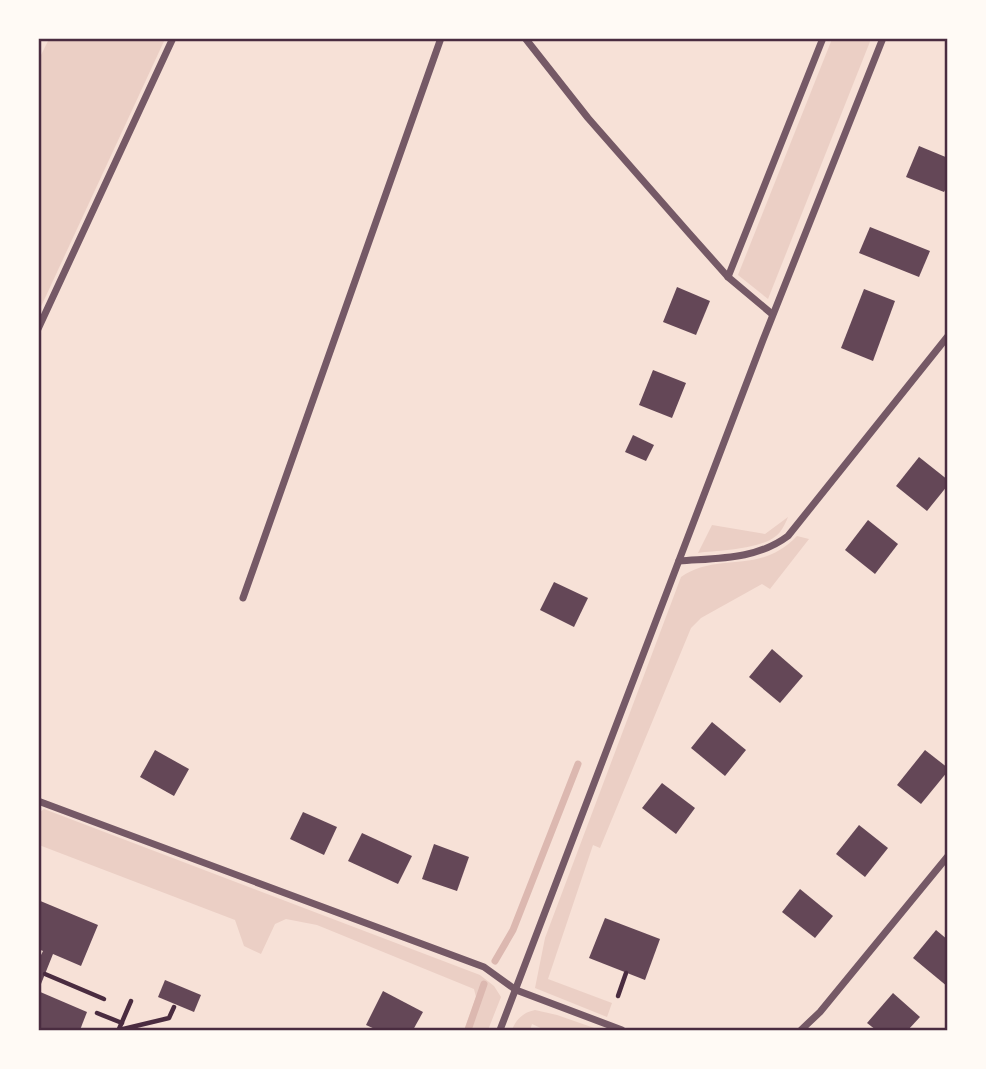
<svg xmlns="http://www.w3.org/2000/svg" width="986" height="1069" font-family="Inter,sans-serif">
<style>
.green{fill:#ebcfc5}
.lines{fill:none;stroke-linecap:round;stroke-linejoin:round}
.stream{stroke:#dcb8b0;stroke-width:7}
.building{fill:#644757}
.path{stroke:#4a2c40;stroke-width:4.5}
.minor{stroke:#755966;stroke-width:7}
.neatline{fill:none;stroke:#4a2c40;stroke-width:2.5}
</style>
<rect width="100%" height="100%" fill="#f7e1d7"/>
<!-- green -->
<g class="green">
<path d="M49,39h116l-126,272 -1,-250z"/>
<path d="M832,39h39l-103,260 -30,-24z"/>
<path d="M788,517c-2,5 -5,11 -8,15 -14,18 -60,18 -82,21l14,-28 53,9z"/>
<path d="M797,536l12,3 -39,50 -8,-5 -61,34 -10,10 -91,220 -7,-3 -45,134 64,24 -5,14 -72,-29 10,-50 136,-361c37,-26 78,-1 116,-41z"/>
<path d="M44,809l436,166 14,11 7,11 -13,33h-24l12,-33 -2,-8 -157,-64 -31,-6 -11,5 -14,30 -17,-8 -9,-26 -196,-75v-32z"/>
<path d="M535,1010l22,5 43,15h-55l-13,-6 -2,6h-18c4,-11 12,-18 23,-20z"/>
</g>
<g class="lines">
<!-- stream -->
<g class="stream">
<path d="M495,961l18,-31 65,-166"/>
<path d="M468,1030l16,-46"/>
</g>
</g>
<!-- building -->
<g class="building">
<path d="M919,146l29,12v27l-4,7 -38,-15z"/>
<path d="M870,227l60,24 -11,26 -60,-24z"/>
<path d="M677,287l33,14 -14,34 -33,-13z"/>
<path d="M864,289l31,12 -22,60 -32,-13z"/>
<path d="M653,370l33,13 -14,35 -33,-13z"/>
<path d="M633,435l21,10 -8,16 -21,-9z"/>
<path d="M919,457l29,23v5l-21,26 -31,-25z"/>
<path d="M868,520l30,24 -23,30 -30,-24z"/>
<path d="M554,582l34,16 -14,29 -34,-17z"/>
<path d="M772,649l31,27 -23,27 -31,-26z"/>
<path d="M712,722l34,28 -21,26 -34,-28z"/>
<path d="M155,750l34,19 -15,27 -34,-19z"/>
<path d="M925,750l23,18v3l-27,33 -24,-19z"/>
<path d="M662,783l33,25 -19,26 -34,-26z"/>
<path d="M303,812l34,15 -13,28 -34,-16z"/>
<path d="M859,825l29,23 -23,29 -29,-23z"/>
<path d="M362,833l50,23 -14,28 -50,-23z"/>
<path d="M434,844l35,13 -12,34 -35,-12z"/>
<path d="M800,889l33,27 -18,22 -33,-26z"/>
<path d="M38,900l60,25 -17,41 -28,-12 -14,35 -1,-28 5,-10 -5,-2z"/>
<path d="M605,918l55,21 -15,41 -56,-22z"/>
<path d="M936,930l12,10v47l-35,-29z"/>
<path d="M165,980l36,15 -7,17 -36,-15z"/>
<path d="M38,991l49,21 -7,18h-42z"/>
<path d="M383,991l40,21 -10,18h-36l-11,-5z"/>
<path d="M893,993l27,24 -12,13h-32l-9,-7z"/>
</g>
<g class="lines">
<!-- path -->
<g class="path">
<path d="M45,974l59,25"/>
<path d="M618,996l8,-23"/>
<path d="M97,1013l25,10"/>
<path d="M119,1029l12,-28"/>
<path d="M119,1030l50,-12 5,-11"/>
</g>
<!-- minor -->
<g class="minor">
<path d="M525,38l63,80 100,114 40,45 44,37"/>
<path d="M728,277l95,-239"/>
<path d="M38,329l135,-291"/>
<path d="M679,561c38,-3 77,-1 109,-25l160,-200"/>
<path d="M243,598l198,-560"/>
<path d="M38,801l446,166 32,23 106,40"/>
<path d="M500,1030l263,-690 120,-302"/>
<path d="M801,1030l19,-18 128,-156"/>
</g>
</g>
<!-- border -->
<rect width="986" height="1069" fill="none" stroke="#fffaf5" stroke-width="80"/>
<rect x="40" y="40" width="906" height="989" class="neatline"/>
</svg>
